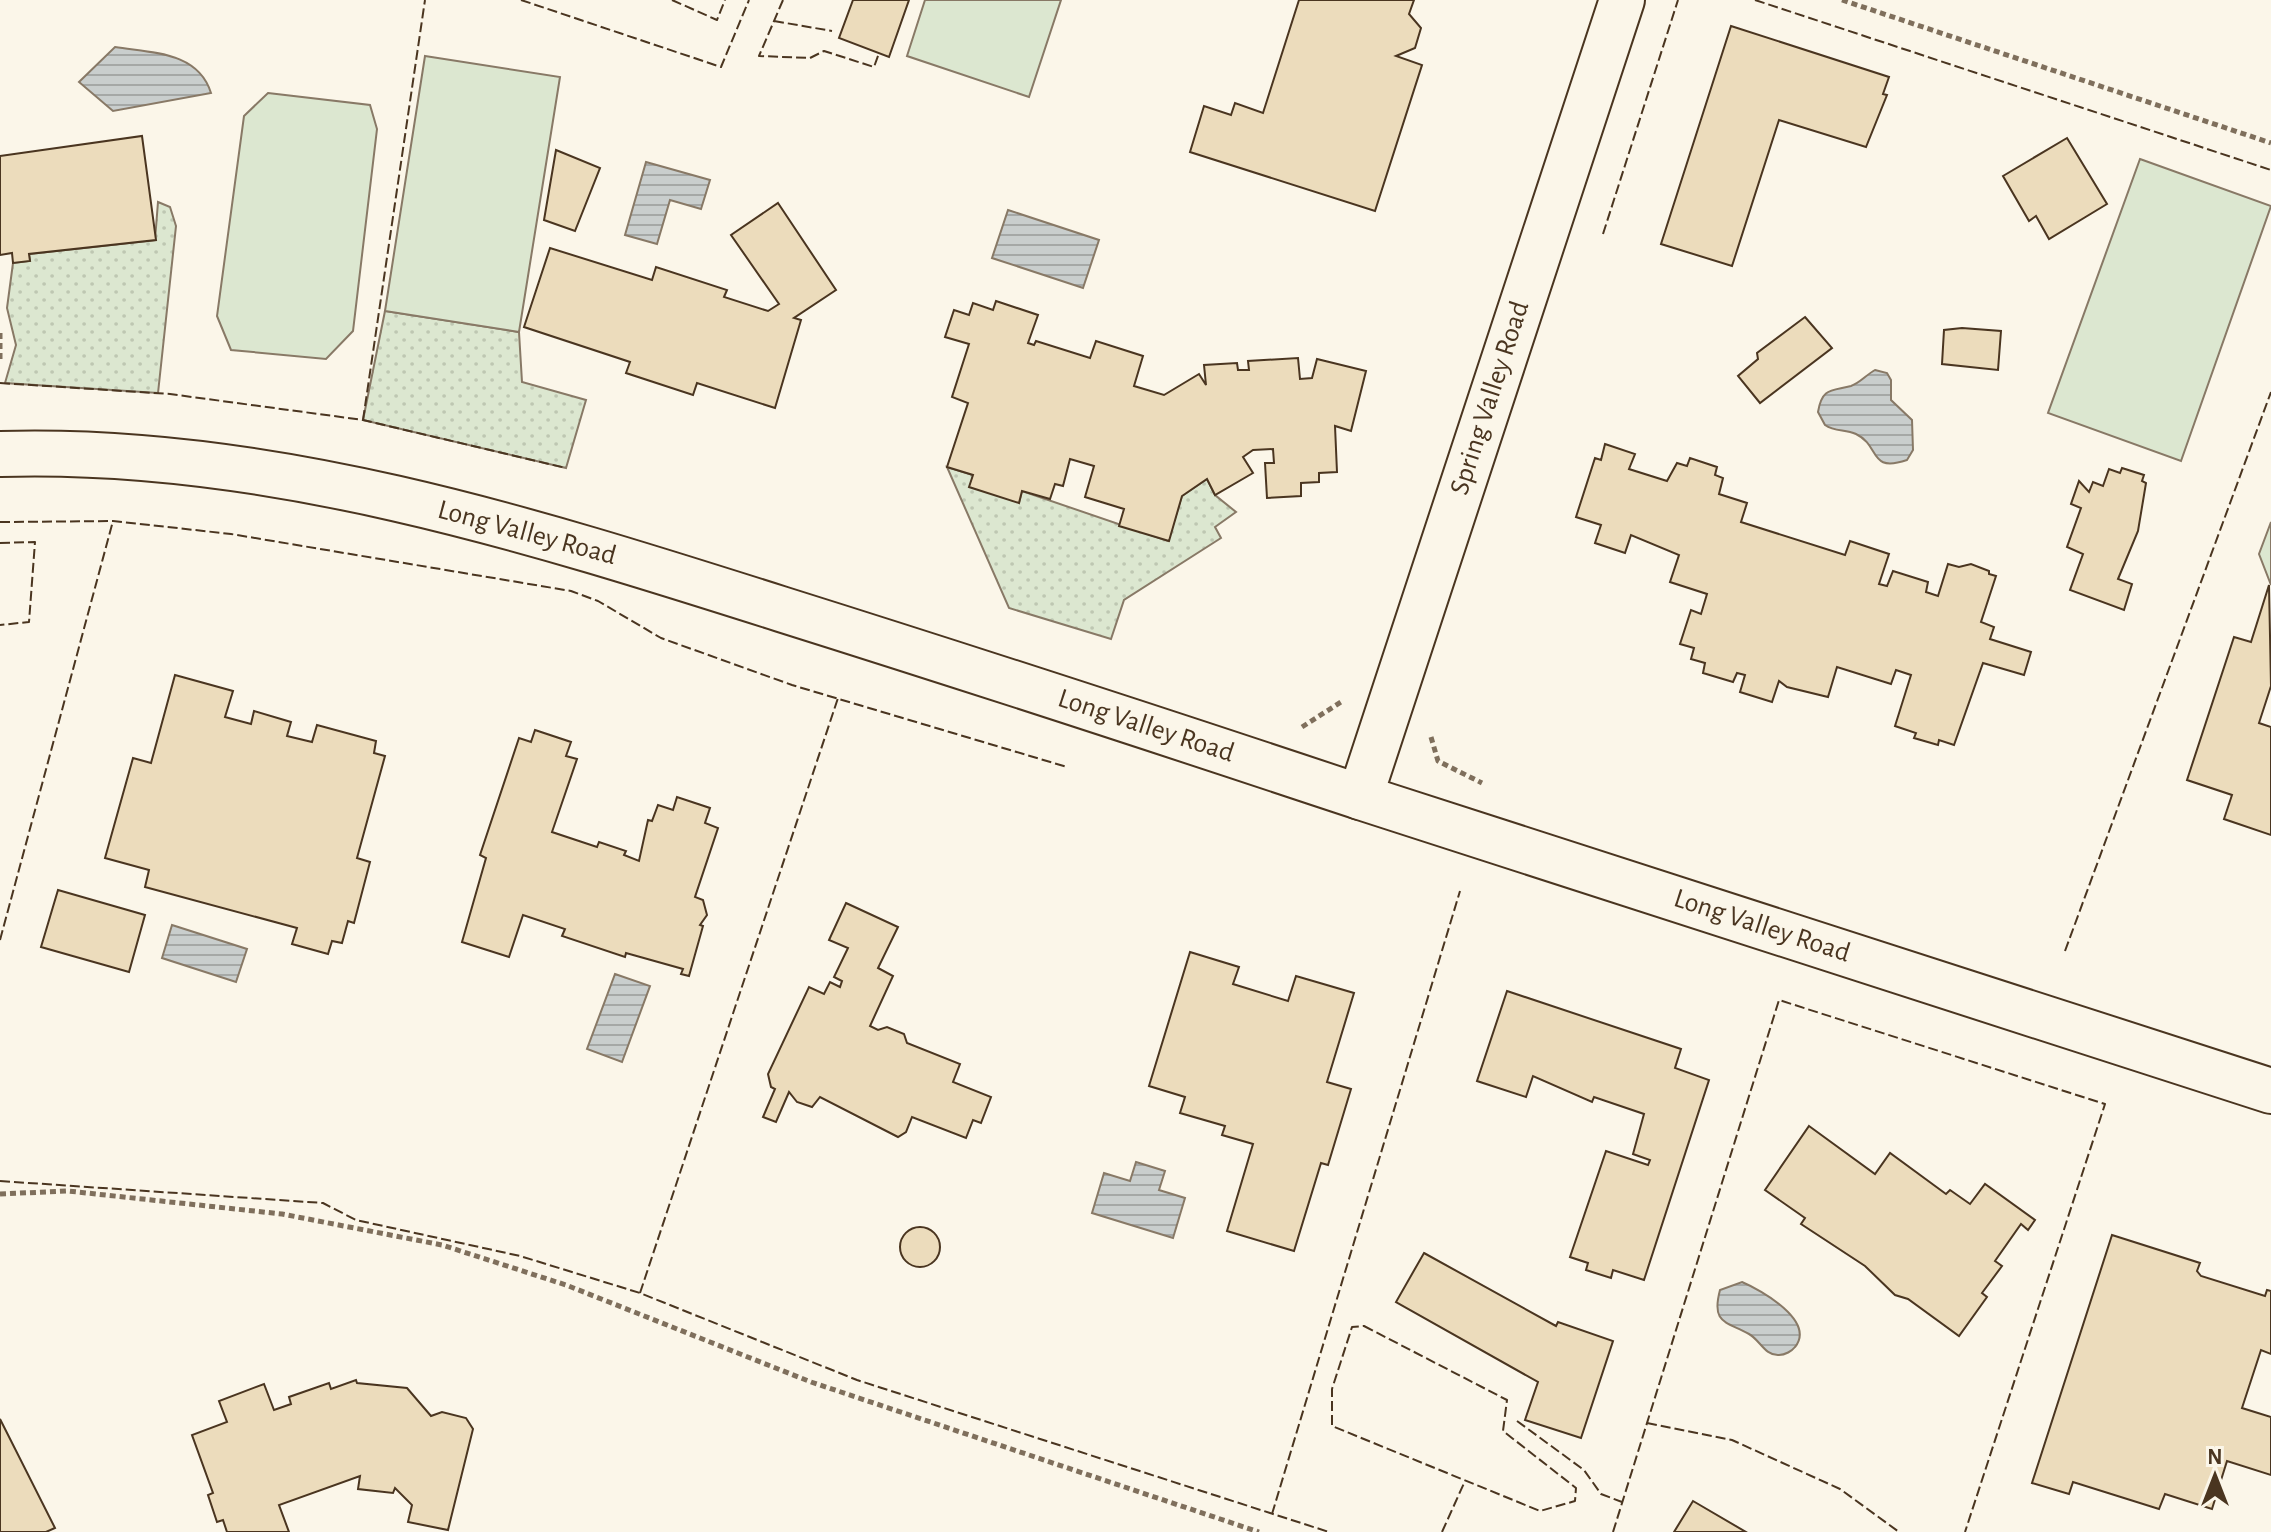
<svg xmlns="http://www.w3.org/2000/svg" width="2271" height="1532" font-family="'Alegreya Sans',sans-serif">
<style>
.green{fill:url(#green-dots);stroke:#887966;stroke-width:2}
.pitch{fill:#dce7d0;stroke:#887966;stroke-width:2}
.water{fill:url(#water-rules);stroke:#887966;stroke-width:2}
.building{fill:#ecdcbc;stroke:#4a3520;stroke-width:2}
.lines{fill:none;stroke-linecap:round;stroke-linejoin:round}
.street-casing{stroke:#4a3520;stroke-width:48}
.secondary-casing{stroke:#4a3520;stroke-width:48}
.path{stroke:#7f6f5c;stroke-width:5;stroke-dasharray:6 4;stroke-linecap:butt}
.street{stroke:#fbf6e9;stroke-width:44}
.secondary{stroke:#fbf6e9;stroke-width:44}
.fence{stroke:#4a3520;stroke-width:2;stroke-dasharray:10 4;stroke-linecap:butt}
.labels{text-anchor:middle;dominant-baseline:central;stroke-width:6;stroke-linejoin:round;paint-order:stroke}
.street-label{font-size:28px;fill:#4a3520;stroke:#fbf6e9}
</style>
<defs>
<pattern id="green-dots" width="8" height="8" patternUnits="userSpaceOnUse" patternTransform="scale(2)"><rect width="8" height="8" fill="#dce7d0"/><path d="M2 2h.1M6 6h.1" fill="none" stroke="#bec7b2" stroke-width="1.8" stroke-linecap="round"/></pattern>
<pattern id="water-rules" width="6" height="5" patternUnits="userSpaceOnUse" patternTransform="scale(2)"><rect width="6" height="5" fill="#c9cecd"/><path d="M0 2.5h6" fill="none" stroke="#a5a8a6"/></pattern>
</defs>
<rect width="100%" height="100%" fill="#fbf6e9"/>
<!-- green -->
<g class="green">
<path d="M158,202l12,5 6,19 -18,167 -153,-10 11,-38 -9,-37 6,-45 17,-2 -1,-7 126,-14z"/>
<path d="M385,311l134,21 3,50 64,18 -20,68 -203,-48z"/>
<path d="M947,467l26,8 46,28 3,-12 146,50 14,-45 25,-17 8,16 21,17 -21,15 6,11 -97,62 -13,39 -102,-31z"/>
</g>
<!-- pitch -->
<g class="pitch">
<path d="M925,0h136l-32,97 -122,-41z"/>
<path d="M425,56l135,21 -41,255 -134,-21z"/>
<path d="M268,93l102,12 7,24 -24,202 -27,28 -95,-9 -14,-34 27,-200z"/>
<path d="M2140,159l131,47 -90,255 -133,-48z"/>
<path d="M2271,522v63l-12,-31z"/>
</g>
<!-- water -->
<g class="water">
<path d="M115,47c36,6 83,4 96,46l-98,18 -34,-29z"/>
<path d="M646,162l64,18 -9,29 -31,-9 -13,44 -32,-9z"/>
<path d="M1008,210l91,30 -16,48 -91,-30z"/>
<path d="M1875,370l12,3 4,7v20l21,20 1,30 -6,10c-39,13 -26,-14 -51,-26 -11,-5 -21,-2 -31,-9l-7,-13c4,-25 14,-21 33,-26 9,-3 15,-11 24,-16z"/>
<path d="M172,925l75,24 -11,33 -74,-24z"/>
<path d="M615,974l35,12 -28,76 -35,-13z"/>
<path d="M1136,1162l29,9 -6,19 26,8 -12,40 -81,-25 12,-40 26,8z"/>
<path d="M1742,1282c19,8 74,39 53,65 -3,4 -10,8 -16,8 -14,1 -19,-15 -30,-21 -23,-13 -38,-10 -29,-44z"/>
</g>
<!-- building -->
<g class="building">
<path d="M853,0h56l-20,57 -50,-19z"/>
<path d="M1299,0h115l-5,14 12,14 -6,20 -19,8 26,9 -47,146 -185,-59 14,-46 27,9 4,-12 28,10z"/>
<path d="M1731,26l158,51 -6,17 4,1 -21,52 -87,-27 -47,146 -71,-22z"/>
<path d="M142,136l14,104 -127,14 1,7 -17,2 -1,-10 -12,2v-99z"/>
<path d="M2067,138l40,66 -58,35 -13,-23 -7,5 -26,-45z"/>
<path d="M556,150l44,18 -25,63 -31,-11z"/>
<path d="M778,203l58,87 -42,28 7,2 -26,88 -78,-25 -4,12 -67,-22 4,-11 -106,-35 26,-79 102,32 4,-13 71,23 -3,7 44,14 11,-7 -48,-69z"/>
<path d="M996,301l42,14 -10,28 6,2 2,-4 54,17 6,-17 47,15 -9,30 30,9 35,-21 7,11 -2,-20 33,-2 1,7h11l-1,-9 50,-3 2,21 12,-1 5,-19 49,12 -15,60 -16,-5 2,46 -18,1v9l-18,1v13l-34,2 -2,-35h9l-1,-14 -20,1 -10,7 10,16 -38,22 -8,-16 -25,17 -13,45 -50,-15 5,-17 -39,-12 9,-31 -24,-7 -7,27 -8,-2 -5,15 -28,-8 -3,12 -50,-16 4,-12 -26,-8 21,-64 -16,-6 17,-53 -24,-7 9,-27 15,5 4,-12 20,7z"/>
<path d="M1805,317l27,31 -72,55 -22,-27 20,-17 -1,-6z"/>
<path d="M1962,328l39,3 -3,39 -56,-6 2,-34z"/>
<path d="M1605,444l30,10 -6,15 38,12 10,-18 10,3 3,-8 27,9 -2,8 8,3 -4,16 28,9 -6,19 104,33 5,-14 39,13 -10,30 8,2 6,-15 35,11 -2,10 12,4 10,-32 11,3 12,-3 18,7v3l7,2 -15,46 13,5 -4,12 41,13 -7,23 -41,-12 -29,82 -15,-5 -1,5 -24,-7 2,-5 -21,-7 16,-51 -15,-5 -5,14 -54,-17 -9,30 -41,-10 -8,-6 -7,21 -32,-10 5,-17 -8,-2 -4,9 -30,-9 2,-10 -14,-4 3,-11 -14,-4 11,-34 10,4 6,-20 -37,-12 9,-27 -48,-20 -6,18 -30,-10 6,-18 -25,-8 19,-59 6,2z"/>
<path d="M2122,468l22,7 -2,6 4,2 -8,48 -20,48 14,5 -8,26 -54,-20 13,-36 -16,-7 14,-39 -10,-4 8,-23 10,11 4,-10 10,4 6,-17 11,4z"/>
<path d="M2269,585l2,101 -12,37 12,4v108l-47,-16 8,-24 -45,-15 47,-143 17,5z"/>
<path d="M175,675l58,16 -8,26 26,7 3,-13 37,11 -4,14 25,6 5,-17 59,16 -2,12 11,3 -28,102 13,4 -16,61 -6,-2 -6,22 -10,-2 -4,13 -36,-10 5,-16 -152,-41 4,-17 -44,-12 28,-100 18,5z"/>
<path d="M535,730l36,12 -5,14 11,3 -25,73 45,15 2,-5 27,9 -2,4 15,6 9,-41 4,1 6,-16 15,5 4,-13 33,11 -5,15 13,5 -23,69 8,3 4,15 -7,10 3,1 -14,50 -8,-2 2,-5 -57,-16 -1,4 -63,-21 3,-7 -42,-14 -14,42 -47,-15 24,-84 -6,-3 39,-117 12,4z"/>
<path d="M58,890l87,25 -16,57 -88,-25z"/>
<path d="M846,903l52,24 -20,41 15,8 -23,50 8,4 9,-3 17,7 3,9 53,21 -7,18 38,15 -10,26 -8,-3 -7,18 -54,-21 -6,15 -8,5 -78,-40 -8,10 -15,-5 -8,-10 -13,30 -13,-5 12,-28 -4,-2 -3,-13 41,-87 15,7 6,-12 10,5 2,-6 -8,-4 14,-29 -19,-8z"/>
<path d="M1190,952l49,15 -6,17 55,17 8,-25 58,17 -27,89 24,7 -23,76 -7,-2 -27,88 -67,-20 26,-87 -31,-9 3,-9 -45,-13 5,-16 -36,-11z"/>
<path d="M1507,991l174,58 -6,19 34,12 -65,200 -31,-10 -2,8 -25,-8 2,-7 -18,-6 36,-106 42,14 2,-5 -17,-6 11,-40 -50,-17 -2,5 -59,-26 -7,21 -49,-16z"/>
<path d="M1809,1126l66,48 15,-21 56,41 4,-4 20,14 15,-20 50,36 -7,10 -7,-6 -26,37 7,5 -20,27 5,4 -28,39 -51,-37 -13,-4 -30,-29 -64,-42 4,-6 -40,-28z"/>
<circle cx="920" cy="1247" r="20"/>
<path d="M2112,1235l88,28 -3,8 4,5 64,20 2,-6 4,1v63l-10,-4 -19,58 29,9v58l-44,-14 -15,48 -47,-15 -6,15 -86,-27 -4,12 -37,-11z"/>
<path d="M1424,1253l132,73 2,-4 55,19 -32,97 -56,-18 13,-38 -142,-80z"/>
<path d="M356,1380l1,3 50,5 24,28 11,-4 24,6 7,11 -25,101 -40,-8 4,-17 -17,-17 -2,5 -35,-4 2,-13 -81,29 10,27h-62l-4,-12 -6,2 -9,-27 5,-2 -21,-58 35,-13 -8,-21 45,-17 10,26 17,-6 -2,-7 40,-14 2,6z"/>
<path d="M0,1419l55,109 -9,4h-46z"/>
<path d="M1693,1501l53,31h-72z"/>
</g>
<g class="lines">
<!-- street casing -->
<g class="street-casing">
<path id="street" d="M0,454c267,-8 529,75 781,155 194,61 387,124 579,188"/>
</g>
<!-- secondary casing -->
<g class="secondary-casing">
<path id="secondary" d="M1622,0l-262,797 911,294"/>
</g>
<!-- path -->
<g class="path">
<path d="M1842,0l429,143"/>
<path d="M0,333v27"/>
<path d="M1302,727l39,-25"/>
<path d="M1431,737l7,24 44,22"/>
<path d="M0,1194l68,-3 214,23 160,31 124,40 245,97 448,150"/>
</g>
<!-- street -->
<use href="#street" class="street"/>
<!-- secondary -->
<use href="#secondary" class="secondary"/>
<!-- fence -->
<g class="fence">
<path d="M521,0l200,67 28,-67"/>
<path d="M672,0l45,20 8,-20"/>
<path d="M783,0l-24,56 51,2 14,-7 50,16 5,-14"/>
<path d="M1755,0l516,170"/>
<path d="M774,21l58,10"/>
<path d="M1603,234l75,-234"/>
<path d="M0,383l170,11 193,26 203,48"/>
<path d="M363,420l62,-420"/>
<path d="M0,522l113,-1 118,13 340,57 27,10 63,37 131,47 275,82"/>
<path d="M0,543l35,-1 -6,80 -29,3"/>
<path d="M0,940l113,-419"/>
<path d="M2065,951l206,-559"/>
<path d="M0,1181l323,22 33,17 164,36 120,37 217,87 472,152"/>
<path d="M640,1293l198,-595"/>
<path d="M1364,1326l143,74 -4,31 73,57 -1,13 -35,10 -208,-85v-37l20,-62z"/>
<path d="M1517,1421l67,49 17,24 21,8"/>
<path d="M1647,1423l85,17 108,49 59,43"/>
<path d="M1272,1514l188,-623"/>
<path d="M1442,1532l23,-51"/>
<path d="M1613,1532l166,-532 326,104 -140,428"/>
</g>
</g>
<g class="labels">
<!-- street labels -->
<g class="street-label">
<text transform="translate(1490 398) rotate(-72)">Spring Valley Road</text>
<text transform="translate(527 533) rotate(15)">Long Valley Road</text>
<text transform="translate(1146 726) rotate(18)">Long Valley Road</text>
<text transform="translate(1762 926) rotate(18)">Long Valley Road</text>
</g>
</g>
<!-- north arrow -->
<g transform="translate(2215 1476)" stroke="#fbf6e9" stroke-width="6" paint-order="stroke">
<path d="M0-6L14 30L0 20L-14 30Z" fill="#4a3520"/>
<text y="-12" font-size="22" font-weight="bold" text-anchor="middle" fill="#4a3520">N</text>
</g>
</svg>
